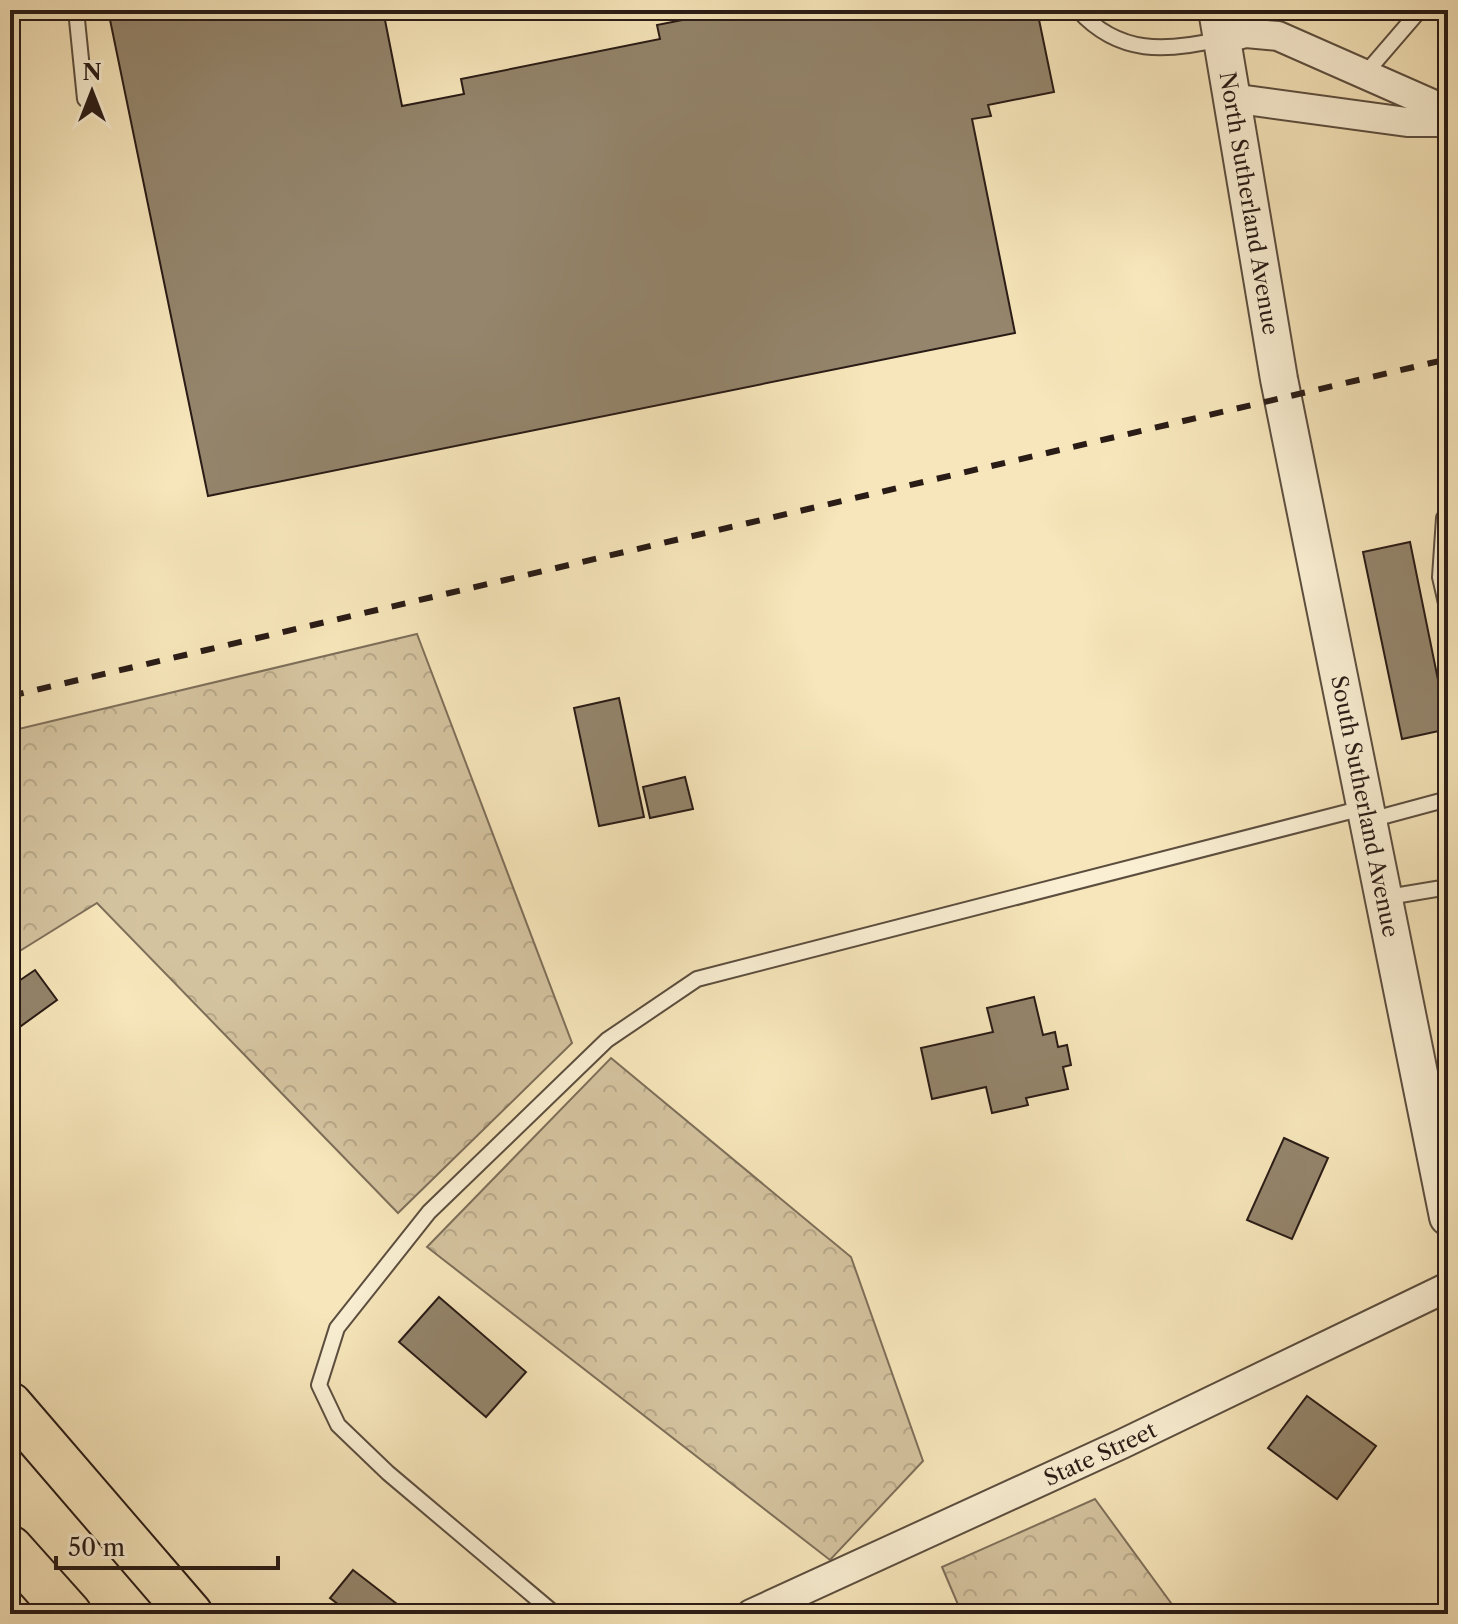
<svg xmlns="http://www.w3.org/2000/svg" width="1458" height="1624" font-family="'Libre Caslon Text',serif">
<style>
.forest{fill:url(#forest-crowns);stroke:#7e6f5a;stroke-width:2}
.building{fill:#94856c;stroke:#291b16;stroke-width:2}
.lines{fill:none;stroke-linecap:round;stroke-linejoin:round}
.service-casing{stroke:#5c4e3f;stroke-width:18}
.minor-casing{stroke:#5c4e3f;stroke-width:32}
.tertiary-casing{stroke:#5c4e3f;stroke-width:40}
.trunk-casing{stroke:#291b16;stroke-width:48}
.service{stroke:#faefd3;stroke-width:14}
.minor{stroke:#faefd3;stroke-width:28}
.tertiary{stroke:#faefd3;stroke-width:36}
.trunk{stroke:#f7e6bb;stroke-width:44}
.rail{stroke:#291b16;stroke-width:6;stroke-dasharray:14 14;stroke-linecap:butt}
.labels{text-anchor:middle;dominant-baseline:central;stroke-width:7;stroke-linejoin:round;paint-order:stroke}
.street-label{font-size:22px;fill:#291b16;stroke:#faefd3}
</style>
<defs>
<pattern id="forest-crowns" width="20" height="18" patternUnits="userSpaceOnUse" patternTransform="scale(2)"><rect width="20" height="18" fill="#d4c39f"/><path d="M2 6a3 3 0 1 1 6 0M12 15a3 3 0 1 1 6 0" fill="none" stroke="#b6a788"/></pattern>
</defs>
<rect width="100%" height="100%" fill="#f7e6bb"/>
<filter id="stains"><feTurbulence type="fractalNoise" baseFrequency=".0025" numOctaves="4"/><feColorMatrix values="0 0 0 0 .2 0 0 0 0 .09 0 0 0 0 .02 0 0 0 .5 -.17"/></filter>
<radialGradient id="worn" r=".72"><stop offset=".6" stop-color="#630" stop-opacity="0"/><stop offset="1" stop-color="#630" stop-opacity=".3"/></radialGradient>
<!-- forest -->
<g class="forest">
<path d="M417,634l155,409 -174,170 -301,-310 -87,54v-226z"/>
<path d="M611,1058l240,199 72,204 -93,99 -403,-313z"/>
<path d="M1095,1499l84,115h-217l-20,-47z"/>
</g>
<!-- building -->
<g class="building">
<path d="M108,10h275l19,96 62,-12 -3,-15 199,-40 -3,-14 76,-15h304l17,82 -66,13 3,11 -19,3 43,214 -807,163z"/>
<path d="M1410,542l38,187 -46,10 -39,-187z"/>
<path d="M619,698l25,119 -45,9 -25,-118z"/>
<path d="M685,777l8,32 -43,9 -7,-31z"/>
<path d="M35,970l22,30 -47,34v-47z"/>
<path d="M1034,997l9,38 12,-3 3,15 9,-2 4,20 -8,2 5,22 -42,9 2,7 -36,8 -6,-26 -54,12 -11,-51 72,-16 -6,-24z"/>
<path d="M1284,1138l44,20 -36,81 -45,-19z"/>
<path d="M439,1297l87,75 -40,45 -87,-75z"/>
<path d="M1307,1396l69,50 -39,53 -69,-51z"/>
<path d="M353,1570l53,41 -2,3h-53l-21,-16z"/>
</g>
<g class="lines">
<!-- service casing -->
<g class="service-casing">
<g id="service">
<path d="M76,10l9,89"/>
<path d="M1078,10c41,45 88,42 143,29"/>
<path d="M1364,75l56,-65"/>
<path d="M1448,515l-4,3 -4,59 8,35"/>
<path d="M1370,820l78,-21"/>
<path d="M1382,898l66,-11"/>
<path d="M555,1614l-167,-141 -50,-48 -19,-40 18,-57 92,-116 178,-172 90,-61 666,-171"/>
</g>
</g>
<!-- minor casing -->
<g class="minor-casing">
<g id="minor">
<path d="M1222,39l24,-6 32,3 170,75"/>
<path d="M1231,98l176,24h41"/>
<path id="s1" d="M751,1614l371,-170 326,-157"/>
</g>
</g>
<!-- tertiary casing -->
<g class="tertiary-casing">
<g id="tertiary">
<path id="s2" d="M1217,10l62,369 169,838"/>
</g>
</g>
<!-- trunk casing -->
<g class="trunk-casing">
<g id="trunk">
<path d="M10,1405l180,209"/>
<path d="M10,1548l59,66"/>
</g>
</g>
<!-- service -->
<use href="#service" class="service"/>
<!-- minor -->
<use href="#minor" class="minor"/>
<!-- tertiary -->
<use href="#tertiary" class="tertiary"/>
<!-- trunk -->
<use href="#trunk" class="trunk"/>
<!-- rail -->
<path class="rail" d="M10,696l1438,-337"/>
</g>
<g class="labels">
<!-- street labels -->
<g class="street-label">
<text stroke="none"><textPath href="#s2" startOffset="196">North Sutherland Avenue</textPath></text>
<text stroke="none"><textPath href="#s2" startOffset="810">South Sutherland Avenue</textPath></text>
<text stroke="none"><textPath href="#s1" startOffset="384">State Street</textPath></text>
</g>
</g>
<!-- margin -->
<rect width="1458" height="1624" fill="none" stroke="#f7e6bb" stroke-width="40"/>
<rect x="12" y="12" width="1434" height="1600" fill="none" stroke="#291b16" stroke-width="4"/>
<rect x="20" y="20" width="1418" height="1584" fill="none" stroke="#291b16" stroke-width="2"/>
<!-- north arrow -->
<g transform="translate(92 92)" stroke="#faefd3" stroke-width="6" paint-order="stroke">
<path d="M0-6L14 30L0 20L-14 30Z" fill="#291b16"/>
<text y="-12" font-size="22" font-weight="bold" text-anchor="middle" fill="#291b16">N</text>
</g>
<!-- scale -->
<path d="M56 1556v12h222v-12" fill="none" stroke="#291b16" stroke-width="4"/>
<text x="68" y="1556" font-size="24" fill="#291b16" stroke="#faefd3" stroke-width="6" paint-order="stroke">50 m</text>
<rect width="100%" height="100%" filter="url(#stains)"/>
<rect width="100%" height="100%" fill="url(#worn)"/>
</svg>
